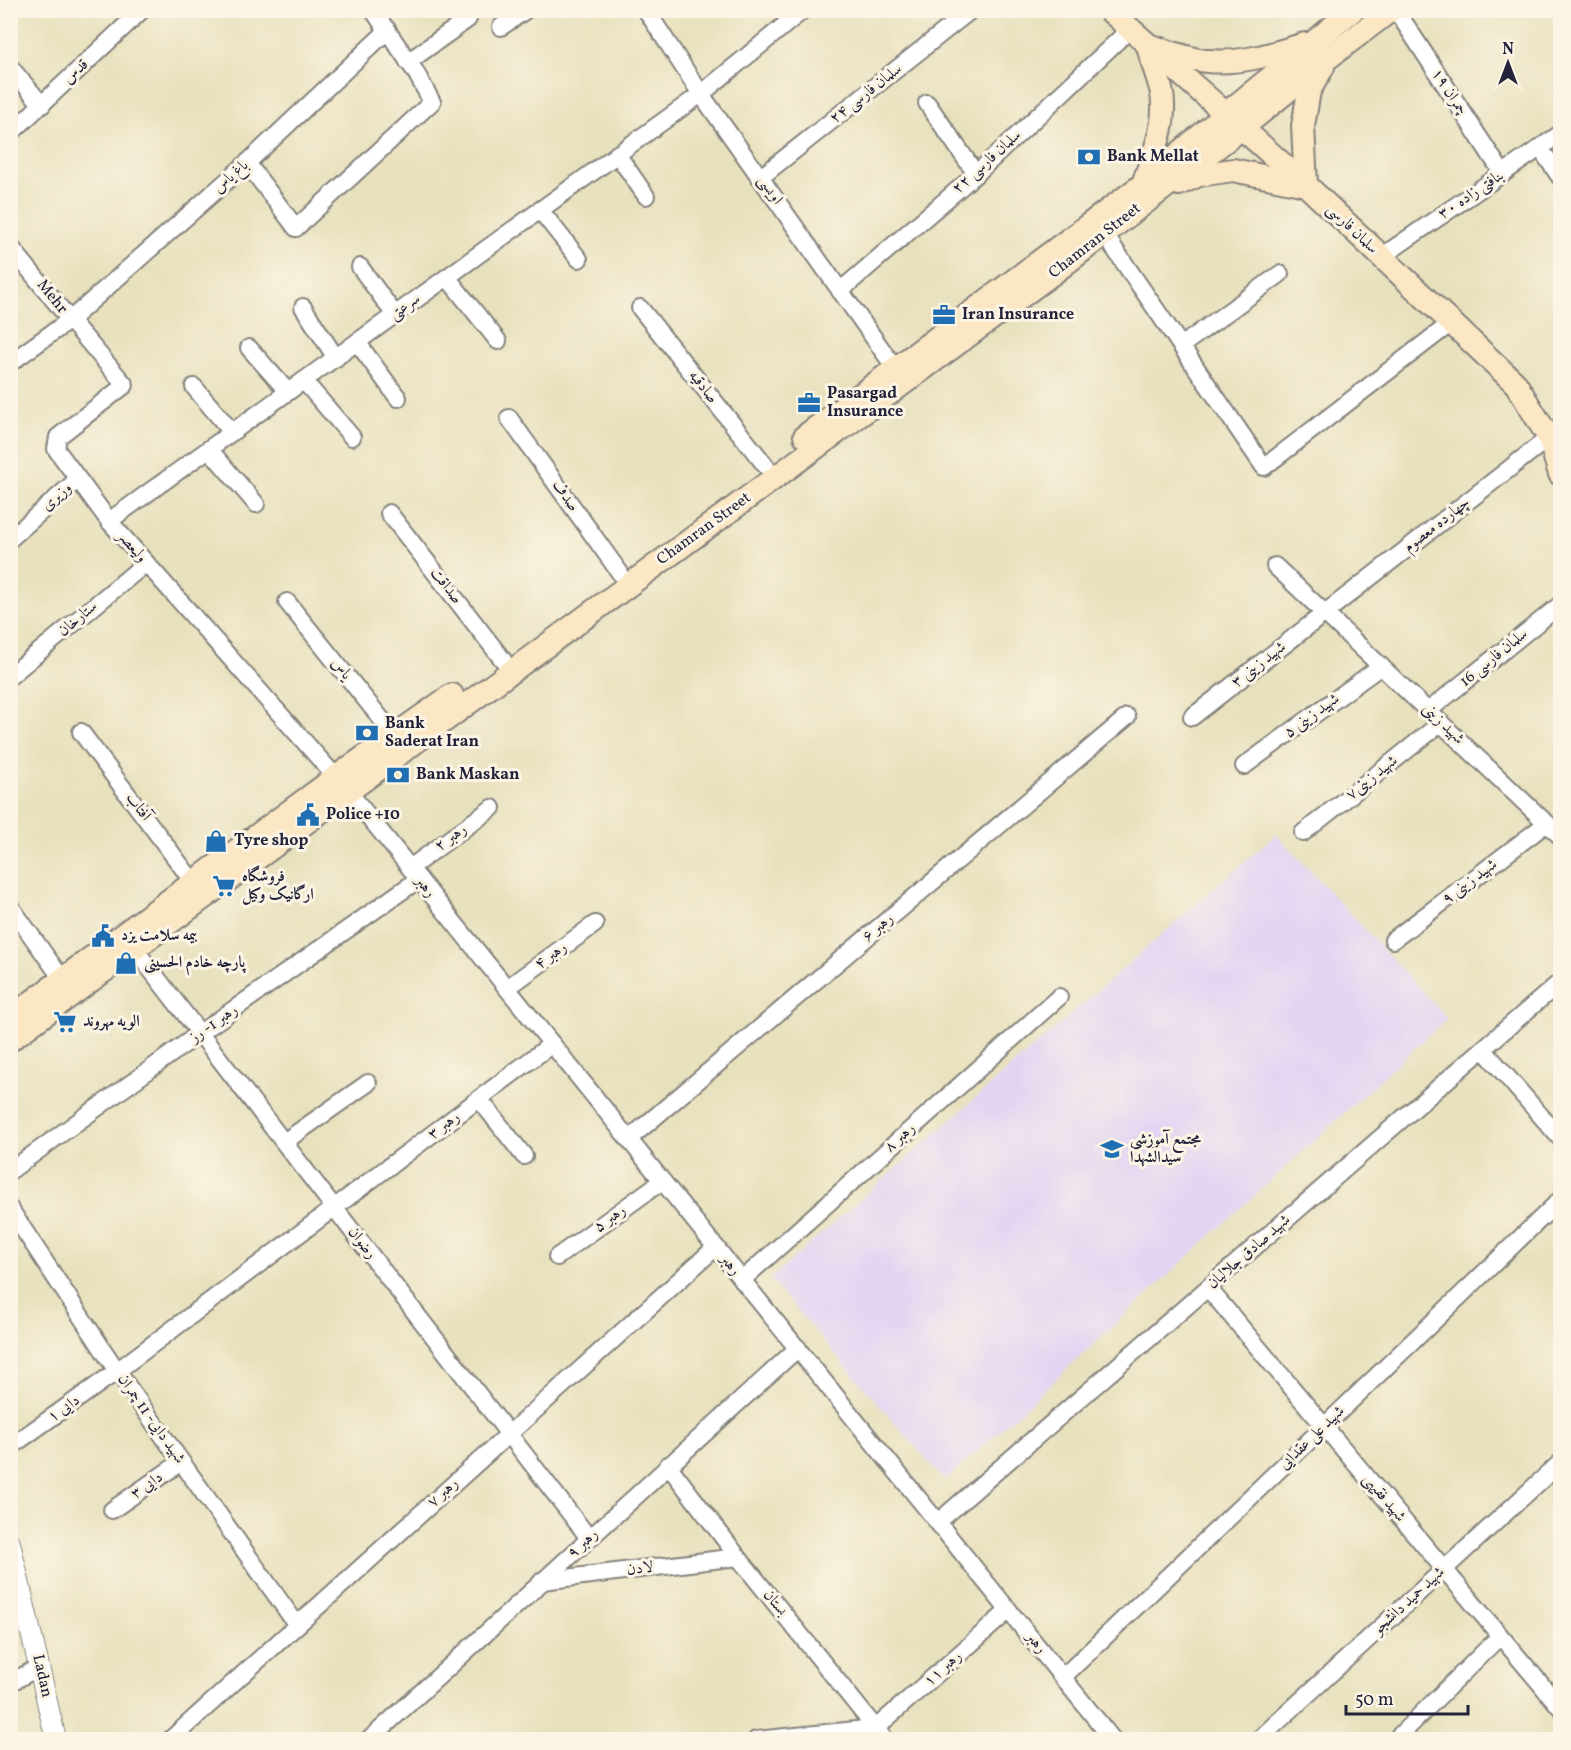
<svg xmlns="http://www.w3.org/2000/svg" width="1571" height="1750" font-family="Vollkorn,Amiri,serif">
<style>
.built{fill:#e2d4f3}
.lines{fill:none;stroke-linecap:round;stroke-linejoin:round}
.minor-casing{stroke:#85827c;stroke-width:20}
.tertiary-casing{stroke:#85827c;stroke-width:22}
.secondary-casing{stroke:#85827c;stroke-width:26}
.minor{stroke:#fff;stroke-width:16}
.tertiary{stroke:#fff;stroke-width:20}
.secondary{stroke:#fbe7c3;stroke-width:22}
.labels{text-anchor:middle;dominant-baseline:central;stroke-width:6;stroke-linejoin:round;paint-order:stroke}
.street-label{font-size:16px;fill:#22223b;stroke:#fcf5e5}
.poi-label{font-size:16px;font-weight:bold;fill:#22223b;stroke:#fcf5e5;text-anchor:start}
</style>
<rect width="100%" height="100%" fill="#fcf5e5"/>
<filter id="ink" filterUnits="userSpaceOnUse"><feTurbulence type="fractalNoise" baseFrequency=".0167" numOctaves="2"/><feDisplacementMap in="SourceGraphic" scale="12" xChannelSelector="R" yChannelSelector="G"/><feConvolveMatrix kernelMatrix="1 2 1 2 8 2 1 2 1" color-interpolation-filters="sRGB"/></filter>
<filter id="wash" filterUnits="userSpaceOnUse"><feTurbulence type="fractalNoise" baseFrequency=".008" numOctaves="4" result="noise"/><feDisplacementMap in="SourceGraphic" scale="24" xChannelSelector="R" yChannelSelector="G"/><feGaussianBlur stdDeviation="1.35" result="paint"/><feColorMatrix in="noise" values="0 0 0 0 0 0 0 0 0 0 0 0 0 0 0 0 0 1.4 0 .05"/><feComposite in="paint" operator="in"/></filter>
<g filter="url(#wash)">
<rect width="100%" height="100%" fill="#e8e1be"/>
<!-- built -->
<path class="built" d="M1276,834l171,184 -502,463 -175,-202z"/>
</g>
<g filter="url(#ink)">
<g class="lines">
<!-- minor casing -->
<g class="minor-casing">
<g id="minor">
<path d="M646,10l55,84 194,274"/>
<path d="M1396,10l107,164"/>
<path d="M501,27l25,-17"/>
<path d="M408,62l60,-43 -7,-9"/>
<path d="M10,67l32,38"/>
<path d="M927,103l49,71"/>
<path d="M10,134l132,-124"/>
<path d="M1540,148l20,29"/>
<path d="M617,154l29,42"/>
<path d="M247,163l49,65 136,-126 -17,-31 -42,-61"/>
<path d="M761,177l210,-167"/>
<path d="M540,210l39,49"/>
<path d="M1105,235l159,232 187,-144"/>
<path d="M10,246l60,74 55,65 -67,52 -2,12 53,72 239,270 765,949"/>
<path d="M1381,257l179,-123"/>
<path d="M360,267l35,48"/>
<path d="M447,277l51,64"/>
<path d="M840,291l136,-117 154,-145"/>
<path d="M303,307l33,51"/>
<path d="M640,308l126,158"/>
<path d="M357,342l41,56"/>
<path d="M1181,346l99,-72"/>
<path d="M249,348l39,44"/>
<path d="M10,363l60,-43 177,-157 141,-133"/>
<path d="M304,381l48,56"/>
<path d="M194,387l38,45"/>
<path d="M509,418l111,155"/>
<path d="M209,449l47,55"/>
<path d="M389,513l114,147"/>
<path d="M109,521l592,-427 102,-84"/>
<path d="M10,539l67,-59"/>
<path d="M1275,566l285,270"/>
<path d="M287,602l108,134"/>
<path d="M10,676l136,-113"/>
<path d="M1428,711l132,-106"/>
<path d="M1192,717l368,-288"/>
<path d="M81,732l113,151"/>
<path d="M1244,766l137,-100"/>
<path d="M1303,833l138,-110"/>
<path d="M410,868l82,-60"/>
<path d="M10,906l53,74"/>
<path d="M1393,940l154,-117"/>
<path d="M134,948l455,590"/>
<path d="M507,988l88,-64"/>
<path d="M1483,1049l77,89"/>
<path d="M480,1100l44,56"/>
<path d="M629,1139l498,-422"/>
<path d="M284,1142l84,-59"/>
<path d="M10,1171l190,-138 219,-154"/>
<path d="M10,1209l107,162 180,254"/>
<path d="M557,1257l105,-76"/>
<path d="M742,1280l317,-283"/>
<path d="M1208,1288l352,419"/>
<path d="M10,1447l107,-76 435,-327"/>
<path d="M668,1465l70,92 147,183"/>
<path d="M112,1510l69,-48"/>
<path d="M938,1522l622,-540"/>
<path d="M542,1581l196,-24"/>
<path d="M1063,1677l497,-477"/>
<path d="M10,1683l29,-16"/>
<path d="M170,1740l546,-493"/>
<path d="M369,1740l429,-392"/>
<path d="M756,1740l120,-12 133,-118"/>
<path d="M1258,1740l302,-277"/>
<path d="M1395,1740l105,-104"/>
</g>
</g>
<!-- tertiary casing -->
<g class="tertiary-casing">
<path id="tertiary" d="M10,1543l46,197"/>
</g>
<!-- secondary casing -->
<g class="secondary-casing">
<g id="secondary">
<path d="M1109,10l197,175 210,199 33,54 11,36"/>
<path d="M1143,184c10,-29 26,-63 18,-95 -4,-15 -10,-29 -13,-44 17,5 42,15 59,16 34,3 66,-7 98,-17"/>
<path d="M1179,184l20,-9 34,-5 73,15 -3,-59 6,-35 14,-24"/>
<path d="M805,436l337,-251 85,-72 126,-103"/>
<path d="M10,1018l326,-241 116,-82"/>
<path d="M10,1040l1046,-769 186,-143 86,-70 63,-48"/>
</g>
</g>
<!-- minor -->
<use href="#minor" class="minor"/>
<!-- tertiary -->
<use href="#tertiary" class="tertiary"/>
<!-- secondary -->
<use href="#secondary" class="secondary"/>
</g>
</g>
<!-- icons -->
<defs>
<g id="bank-bare" transform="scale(1.8)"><path d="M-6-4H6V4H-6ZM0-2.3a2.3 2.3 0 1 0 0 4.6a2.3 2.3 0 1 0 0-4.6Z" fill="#1f6fb2" stroke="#fcf5e5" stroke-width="2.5" paint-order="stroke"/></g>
<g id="office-bare" transform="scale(1.8)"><path d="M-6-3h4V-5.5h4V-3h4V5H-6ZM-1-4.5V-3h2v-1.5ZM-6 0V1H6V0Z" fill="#1f6fb2" stroke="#fcf5e5" stroke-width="2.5" paint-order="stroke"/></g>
<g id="civic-bare" transform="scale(1.8)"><path d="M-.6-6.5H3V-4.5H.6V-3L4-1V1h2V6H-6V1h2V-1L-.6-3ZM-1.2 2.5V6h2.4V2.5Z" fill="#1f6fb2" stroke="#fcf5e5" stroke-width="2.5" paint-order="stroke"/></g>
<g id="shop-bare" transform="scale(1.8)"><path d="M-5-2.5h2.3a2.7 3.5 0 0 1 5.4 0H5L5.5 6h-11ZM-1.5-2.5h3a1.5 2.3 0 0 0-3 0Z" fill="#1f6fb2" stroke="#fcf5e5" stroke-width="2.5" paint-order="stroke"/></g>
<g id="supermarket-bare" transform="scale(1.8)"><path d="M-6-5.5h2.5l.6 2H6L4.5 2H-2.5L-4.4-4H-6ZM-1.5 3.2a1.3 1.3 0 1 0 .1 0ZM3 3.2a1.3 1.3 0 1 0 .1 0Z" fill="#1f6fb2" stroke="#fcf5e5" stroke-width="2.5" paint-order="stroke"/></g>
<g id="school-bare" transform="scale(1.8)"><path d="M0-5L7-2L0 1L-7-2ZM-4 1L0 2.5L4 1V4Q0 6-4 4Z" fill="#1f6fb2" stroke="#fcf5e5" stroke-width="2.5" paint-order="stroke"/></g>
</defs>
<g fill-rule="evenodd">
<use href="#bank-bare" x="1089" y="157"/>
<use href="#office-bare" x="944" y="315"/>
<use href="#office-bare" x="809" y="403"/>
<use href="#bank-bare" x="367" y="733"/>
<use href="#bank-bare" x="398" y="775"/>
<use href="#civic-bare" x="308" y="815"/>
<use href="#shop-bare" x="216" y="841"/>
<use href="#supermarket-bare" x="224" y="886"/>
<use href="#civic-bare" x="103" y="936"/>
<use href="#shop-bare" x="126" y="963"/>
<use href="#supermarket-bare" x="65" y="1022"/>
<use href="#school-bare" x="1112" y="1149"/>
</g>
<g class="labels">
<!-- street labels -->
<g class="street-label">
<text transform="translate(76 72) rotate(-43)">قدس</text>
<text transform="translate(1449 92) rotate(57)">چمران ۱۹</text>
<text transform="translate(866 94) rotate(-38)">سلمان فارسی ۲۴</text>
<text transform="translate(987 162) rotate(-42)">سلمان فارسی ۲۲</text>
<text transform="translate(231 177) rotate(-42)">باغ یاس</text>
<text transform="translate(770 190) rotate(55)">اویسی</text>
<text transform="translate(1471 195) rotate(-34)">بنافتی زاده ۳۰</text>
<text transform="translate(1352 229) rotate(44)">سلمان فارسی</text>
<text transform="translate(1095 241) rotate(-38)">Chamran Street</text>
<text transform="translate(52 297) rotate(51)">Mehr</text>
<text transform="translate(405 307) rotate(-36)">سرعتی</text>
<text transform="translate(703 387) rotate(52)">صادقیه</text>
<text transform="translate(565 496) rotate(54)">صدف</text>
<text transform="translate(57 497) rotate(-41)">وزیری</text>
<text transform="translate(1437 525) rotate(-38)">چهارده معصوم</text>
<text transform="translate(704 529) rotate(-36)">Chamran Street</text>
<text transform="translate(132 547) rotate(49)">ولیعصر</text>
<text transform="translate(446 586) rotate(52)">صداقت</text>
<text transform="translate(78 619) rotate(-40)">ستارخان</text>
<text transform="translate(1494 658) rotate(-39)">سلمان فارسی 16</text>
<text transform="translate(1259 665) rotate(-38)">شهید زینی ۳</text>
<text transform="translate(341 669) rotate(51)">یاس</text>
<text transform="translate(1312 716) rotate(-36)">شهید زینی ۵</text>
<text transform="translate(1443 724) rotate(44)">شهید زینی</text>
<text transform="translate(1372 778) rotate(-39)">شهید زینی۷</text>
<text transform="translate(138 807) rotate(53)">آفتاب</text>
<text transform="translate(451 838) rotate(-36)">رهبر ۲</text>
<text transform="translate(1470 882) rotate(-37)">شهید زینی ۹</text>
<text transform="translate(425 887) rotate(51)">رهبر</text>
<text transform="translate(878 928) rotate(-40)">رهبر ۶</text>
<text transform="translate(551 956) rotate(-36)">رهبر ۴</text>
<text transform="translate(214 1024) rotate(-35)">رهبر 1- رز</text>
<text transform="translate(444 1126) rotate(-37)">رهبر ۳</text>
<text transform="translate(900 1138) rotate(-42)">رهبر ۸</text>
<text transform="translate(610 1219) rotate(-36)">رهبر ۵</text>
<text transform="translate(362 1243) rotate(52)">رضوان</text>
<text transform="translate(1249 1252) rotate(-41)">شهید صادق جلالیان</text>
<text transform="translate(730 1265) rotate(51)">رهبر</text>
<text transform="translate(64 1409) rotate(-35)">دایی ۱</text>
<text transform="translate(151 1419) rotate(55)">شهید دایی- 11 چمران</text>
<text transform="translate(1312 1438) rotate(-44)">شهید علی عقدایی</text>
<text transform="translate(147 1486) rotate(-35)">دایی ۳</text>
<text transform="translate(443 1493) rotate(-42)">رهبر ۷</text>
<text transform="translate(1384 1498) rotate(50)">شهید فقیهی</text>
<text transform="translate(583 1544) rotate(-43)">رهبر ۹</text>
<text transform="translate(640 1569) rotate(-7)">لادن</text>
<text transform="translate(1409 1601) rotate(-43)">شهید حمید دانشجو</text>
<text transform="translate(775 1603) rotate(51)">بستان</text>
<text transform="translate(1036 1643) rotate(51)">رهبر</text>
<text transform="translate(943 1669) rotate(-42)">رهبر ۱۱</text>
<text transform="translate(42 1676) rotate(77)">Ladan</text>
</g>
<!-- poi labels -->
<g class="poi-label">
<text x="1107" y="157">Bank Mellat</text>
<text x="962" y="315">Iran Insurance</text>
<text x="827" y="394">Pasargad<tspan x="827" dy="18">Insurance</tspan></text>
<text x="385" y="724">Bank<tspan x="385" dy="18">Saderat Iran</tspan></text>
<text x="416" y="775">Bank Maskan</text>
<text x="326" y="815">Police +10</text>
<text x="234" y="841">Tyre shop</text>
<text x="242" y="877">فروشگاه<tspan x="242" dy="18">ارگانیک وکیل</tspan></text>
<text x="121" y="936">بيمه سلامت يزد</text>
<text x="144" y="963">پارچه خادم الحسینی</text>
<text x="83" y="1022">الویه مهروند</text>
<text x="1130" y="1140">مجتمع آموزشی<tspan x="1130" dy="18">سیدالشهدا</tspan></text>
</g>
</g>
<!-- margin -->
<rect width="1571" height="1750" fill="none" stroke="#fcf5e5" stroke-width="36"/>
<!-- north arrow -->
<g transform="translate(1508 63)" stroke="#fcf5e5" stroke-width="4.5" paint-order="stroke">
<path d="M0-4.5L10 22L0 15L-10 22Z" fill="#22223b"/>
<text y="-9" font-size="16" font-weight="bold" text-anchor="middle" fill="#22223b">N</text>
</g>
<!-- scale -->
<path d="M1346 1705v9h122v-9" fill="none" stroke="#22223b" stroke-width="3"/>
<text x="1355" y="1705" font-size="18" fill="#22223b" stroke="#fcf5e5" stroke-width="4.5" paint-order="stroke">50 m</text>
</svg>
